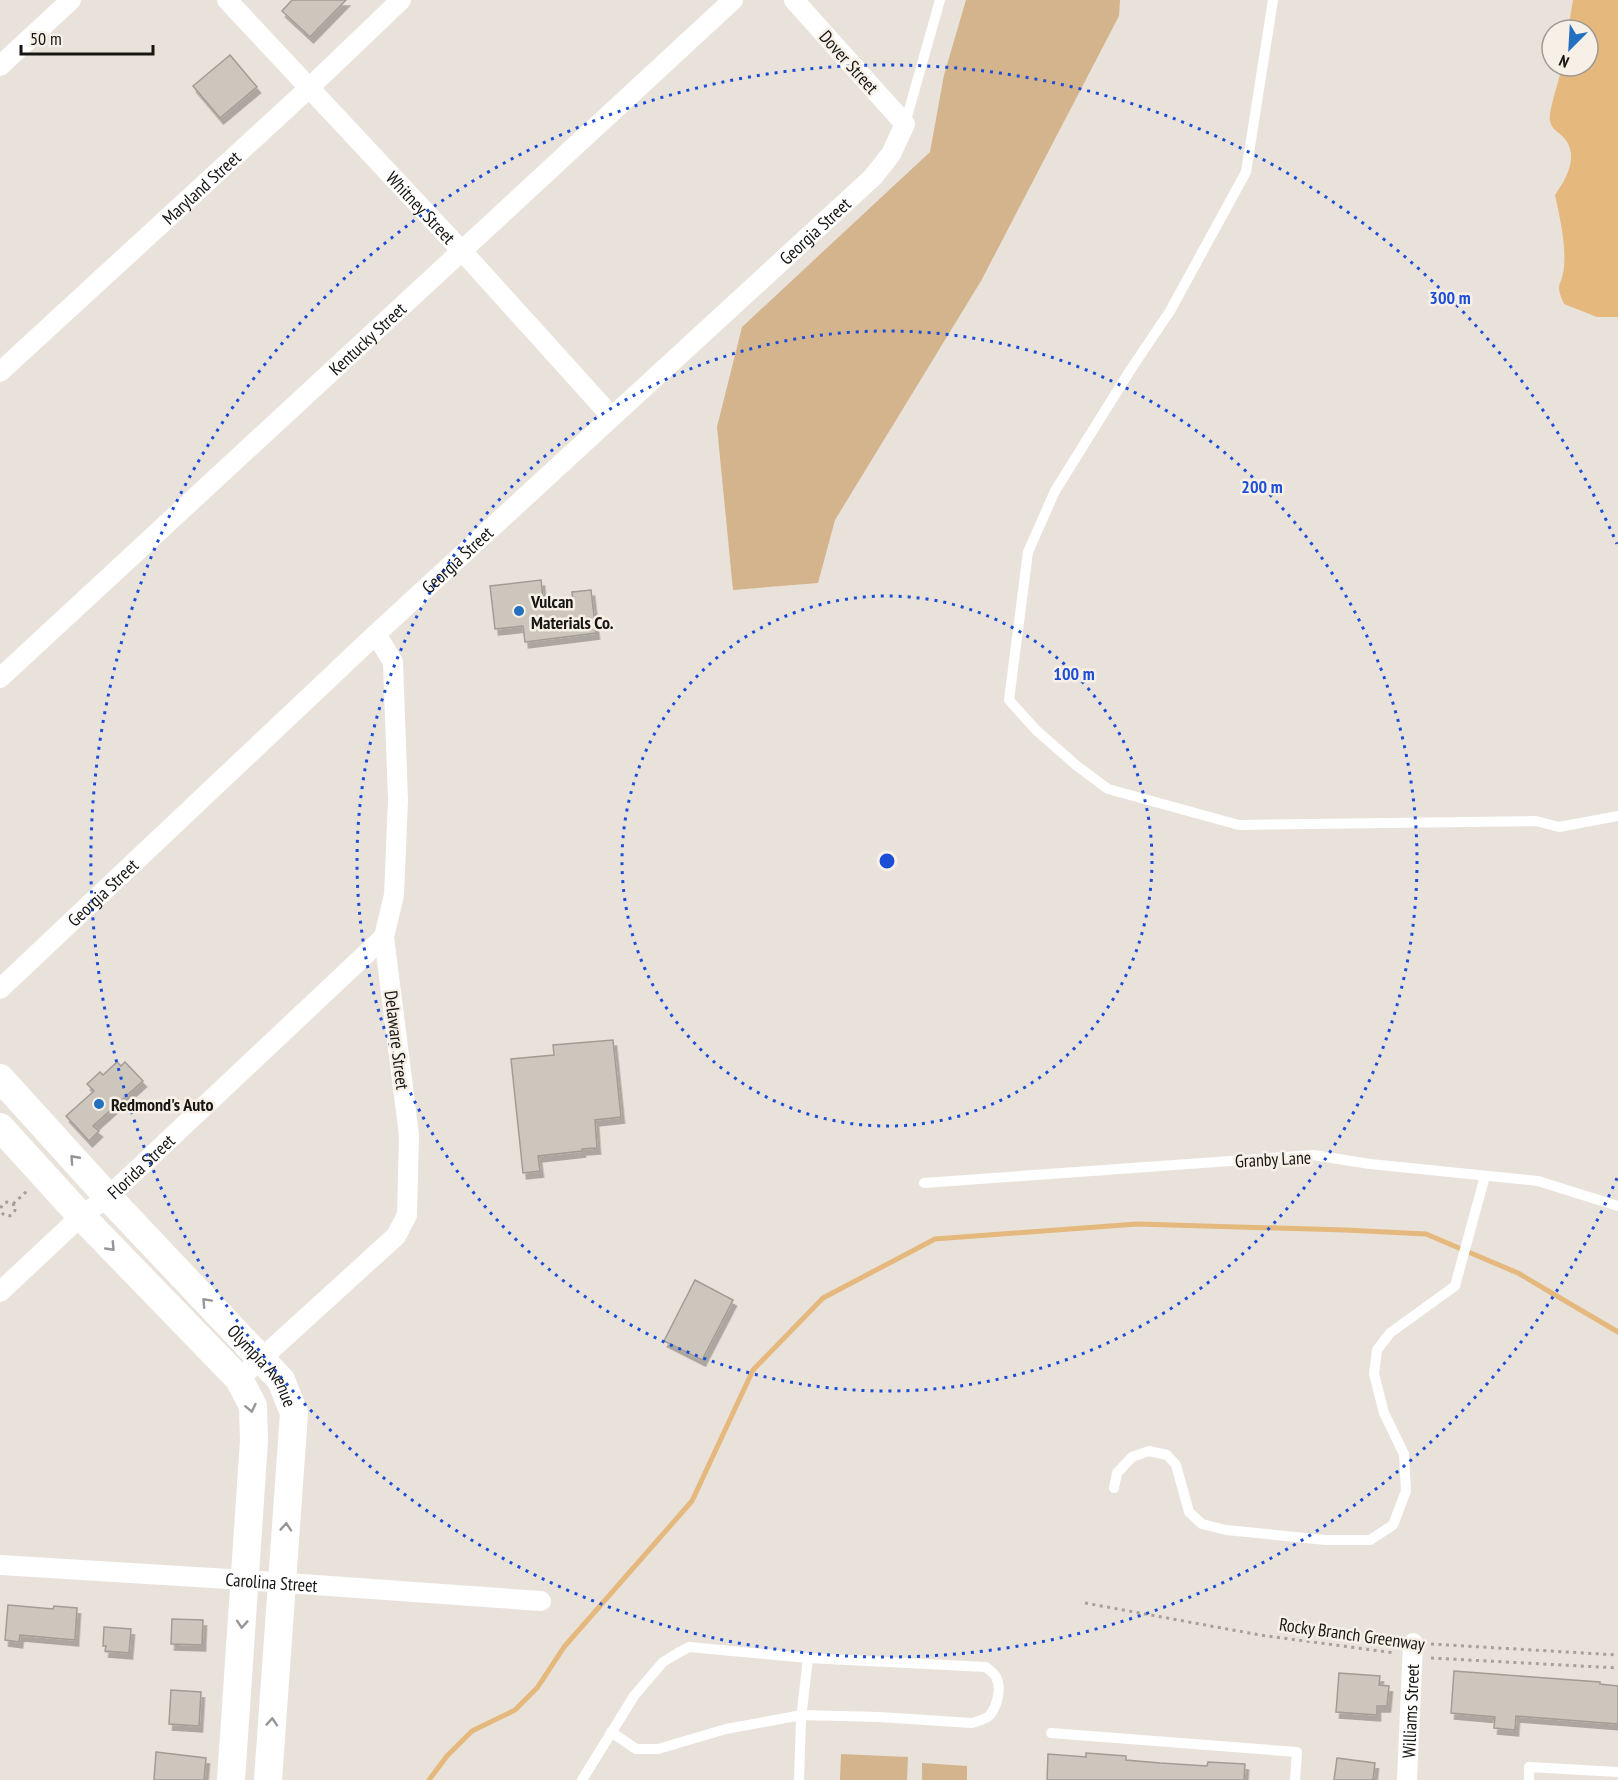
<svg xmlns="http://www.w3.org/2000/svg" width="1618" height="1780" font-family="'PT Sans Narrow',sans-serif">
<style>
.green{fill:#d3b48d}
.water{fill:#e5b87e}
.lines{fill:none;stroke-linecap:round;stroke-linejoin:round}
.stream{stroke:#e5b87e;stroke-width:5}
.building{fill:#cdc6bd;stroke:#a39c94;stroke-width:1.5;filter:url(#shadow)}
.path{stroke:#a5a099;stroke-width:3;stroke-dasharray:3 4.5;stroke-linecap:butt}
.service{stroke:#fff;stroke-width:10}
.minor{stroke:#fff;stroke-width:20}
.secondary{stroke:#fff;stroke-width:28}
.oneway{stroke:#979695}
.ring{fill:none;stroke:#1d4ed8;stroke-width:3;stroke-dasharray:3 6}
.poi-dot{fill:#2470c0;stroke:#f7f0e7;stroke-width:2}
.labels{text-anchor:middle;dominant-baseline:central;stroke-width:5;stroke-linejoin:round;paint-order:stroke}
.street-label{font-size:18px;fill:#181613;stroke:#f7f0e7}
.poi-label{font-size:18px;font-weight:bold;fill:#181613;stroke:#f7f0e7;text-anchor:start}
.centre{fill:#1d4ed8;stroke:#f7f0e7;stroke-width:3}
.ring-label{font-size:18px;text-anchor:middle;font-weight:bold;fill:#1d4ed8;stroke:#f7f0e7;stroke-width:5;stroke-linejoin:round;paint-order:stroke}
</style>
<defs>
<filter id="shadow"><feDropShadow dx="3.5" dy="6" stdDeviation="0" flood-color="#0004"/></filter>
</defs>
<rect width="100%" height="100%" fill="#e9e2da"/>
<!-- green -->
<g class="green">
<path d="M966,0h154l-1,16 -138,265 -146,239 -17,63 -85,7 -16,-163 25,-100 188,-175 14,-77z"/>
<path d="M841,1754l67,3 -1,23h-67z"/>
<path d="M922,1763l45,3v14h-45z"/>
</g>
<!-- water -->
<path class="water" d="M1573,0h45v317h-21l-33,-13c-10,-22 -2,-17 0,-37 2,-23 -4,-49 -9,-72 11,-16 24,-38 10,-56 -5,-7 -13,-8 -15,-18 -2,-9 10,-43 12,-55h26v-36h-20z"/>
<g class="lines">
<!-- stream -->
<path class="stream" d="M429,1780l18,-24 25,-25 43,-21 22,-22 27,-41 128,-146 61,-131 70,-72 112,-59 202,-15 208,6 81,4 92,39 100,59"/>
</g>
<!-- building -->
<g class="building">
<path d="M292,0h54l-36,37 -28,-26z"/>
<path d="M230,55l27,32 -37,31 -27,-32z"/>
<path d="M541,580l3,27 29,-4 -1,-11 19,-2 5,43 -71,9 -2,-16 -28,3 -5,-43z"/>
<path d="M613,1040l8,77 -26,3 2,28 -15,1v2l-44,5 2,15 -17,2 -12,-114 43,-4 -1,-10z"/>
<path d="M117,1062l4,4 4,-4 18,19 -50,45 6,5 -10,10 -23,-25 28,-25 -7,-7 13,-12 3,3z"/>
<path d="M695,1280l38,20 -31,60 -38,-19z"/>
<path d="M8,1605l45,4 1,-3 23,2 -2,32 -55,-5 -1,7 -14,-2z"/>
<path d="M172,1619l31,1 -1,25 -31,-1z"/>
<path d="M104,1627l27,2 -2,24 -24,-2 1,-5h-3z"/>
<path d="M1454,1671l146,11v2l18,2v38l-102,-8 -1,14 -21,-2 1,-11 -44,-4z"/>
<path d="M1339,1673l41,3 -1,9 10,1 -2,20h-10v9l-41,-3z"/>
<path d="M171,1690l30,2 -2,34 -30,-2z"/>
<path d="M156,1752l50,6 -2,22h-50z"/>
<path d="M1086,1753l40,3v4l34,3 47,3 1,-4 37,2 -1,16h-197l1,-26 38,3z"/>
<path d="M1337,1758l38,5 -2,17h-39z"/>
</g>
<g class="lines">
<!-- path -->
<g class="path">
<circle cx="8" cy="1209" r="7"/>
<path d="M13,1204l14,-13"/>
<path d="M1085,1603l175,32 135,18"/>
<path d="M1431,1644l187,11"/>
<path d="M1431,1658l187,10"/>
</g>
<!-- service -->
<g class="service">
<path d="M1273,0l-27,172 -76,139 -39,58 -76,122 -27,61 -19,148 27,30 41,36 31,23 131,36 297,-4 23,6 59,-11"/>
<path d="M905,124l35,-124"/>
<path d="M924,1183l389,-28 57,9 168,17 80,25"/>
<path d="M1114,1488l3,-15 15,-16 17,-6 18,4 9,10 13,47 13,12 24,6 100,10h44l23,-15 13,-34 -2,-37 -20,-41 -10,-39 3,-24 13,-17 65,-47 30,-110"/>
<path d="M611,1732l25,17h22l68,-20 76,-14 77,2 93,6c6,-2 13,-3 18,-8 7,-9 12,-27 6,-38 -1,-3 -7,-7 -10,-10l-178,-9"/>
<path d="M1051,1733l246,19 -2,28"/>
<path d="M582,1780l52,-84 29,-34 15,-9 11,-6 119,11 -7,61 -2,61"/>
<path d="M1529,1780v-13l89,5"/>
</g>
<!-- minor -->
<g class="minor">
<path id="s1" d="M227,0l235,251 150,166"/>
<path d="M0,66l71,-66"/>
<path id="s2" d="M0,372l308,-283 93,-89"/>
<path id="s3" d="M0,678l733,-678"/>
<path id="s4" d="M0,989l376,-355 497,-457 18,-23 14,-30 -111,-124"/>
<path id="s5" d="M0,1292l81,-76 27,-19 276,-260"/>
<path d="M239,1379l157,-143 11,-21 2,-80 -25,-198 10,-42 4,-95 -5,-138 -17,-28"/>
<path id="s6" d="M0,1565l245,15 296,21"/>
<path id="s7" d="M1407,1780l6,-137"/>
</g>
<!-- secondary -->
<g class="secondary">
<path id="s8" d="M0,1078l108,119 173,183 13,33 -26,367"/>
<path d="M0,1127l81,89 158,163 14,27 1,35 -23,339"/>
</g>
</g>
<!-- one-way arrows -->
<defs><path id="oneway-chevron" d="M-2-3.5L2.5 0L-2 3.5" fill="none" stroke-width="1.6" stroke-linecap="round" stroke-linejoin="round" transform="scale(1.5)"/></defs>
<g class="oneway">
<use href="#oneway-chevron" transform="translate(74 1159) rotate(-132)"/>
<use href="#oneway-chevron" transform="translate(111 1247) rotate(46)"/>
<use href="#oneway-chevron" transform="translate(206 1302) rotate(-133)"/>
<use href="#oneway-chevron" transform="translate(251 1408) rotate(78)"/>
<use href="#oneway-chevron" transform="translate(286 1527) rotate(-86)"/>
<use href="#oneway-chevron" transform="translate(242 1624) rotate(94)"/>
<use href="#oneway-chevron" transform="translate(272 1722) rotate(-86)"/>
</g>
<!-- distance rings -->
<g class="ring">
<circle cx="887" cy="861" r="265"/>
<circle cx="887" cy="861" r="530"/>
<path d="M1617 1178A796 796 0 1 1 1617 544"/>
</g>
<!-- markers -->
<g class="poi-dot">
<circle cx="519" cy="611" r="6"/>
<circle cx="99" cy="1104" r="6"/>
</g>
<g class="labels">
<!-- street labels -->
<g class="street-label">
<text transform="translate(849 62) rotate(48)">Dover Street</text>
<text stroke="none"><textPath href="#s2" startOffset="273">Maryland Street</textPath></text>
<text stroke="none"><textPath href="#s1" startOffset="284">Whitney Street</textPath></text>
<text stroke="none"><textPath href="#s4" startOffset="1113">Georgia Street</textPath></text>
<text stroke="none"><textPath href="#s3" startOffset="500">Kentucky Street</textPath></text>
<text stroke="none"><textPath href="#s4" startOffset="627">Georgia Street</textPath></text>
<text stroke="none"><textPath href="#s4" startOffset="141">Georgia Street</textPath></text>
<text transform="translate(397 1040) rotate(83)">Delaware Street</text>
<text transform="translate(1273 1159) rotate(-3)">Granby Lane</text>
<text stroke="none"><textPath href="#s5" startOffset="189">Florida Street</textPath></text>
<text stroke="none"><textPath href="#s8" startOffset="390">Olympia Avenue</textPath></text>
<text stroke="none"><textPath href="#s6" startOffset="272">Carolina Street</textPath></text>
<text transform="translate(1352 1634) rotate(8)">Rocky Branch Greenway</text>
<text stroke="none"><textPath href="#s7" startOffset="69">Williams Street</textPath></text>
</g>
<!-- poi labels -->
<g class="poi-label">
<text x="531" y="601">Vulcan<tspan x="531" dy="21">Materials Co.</tspan></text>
<text x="111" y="1104">Redmond's Auto</text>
</g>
</g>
<circle cx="887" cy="861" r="9" class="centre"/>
<g class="ring-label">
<text x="1450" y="304">300 m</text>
<text x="1262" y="493">200 m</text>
<text x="1074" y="680">100 m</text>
</g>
<!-- north arrow -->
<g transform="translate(1570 48) rotate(204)"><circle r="28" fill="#f7f0e7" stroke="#9e9992" stroke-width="1.5"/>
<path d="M0-4.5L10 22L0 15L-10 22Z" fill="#2470c0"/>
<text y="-9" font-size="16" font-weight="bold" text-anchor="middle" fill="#181613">N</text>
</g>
<!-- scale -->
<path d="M21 45v9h132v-9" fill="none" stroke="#181613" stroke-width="3"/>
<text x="30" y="45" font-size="18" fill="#181613" stroke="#f7f0e7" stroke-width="4.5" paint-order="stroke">50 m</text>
</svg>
